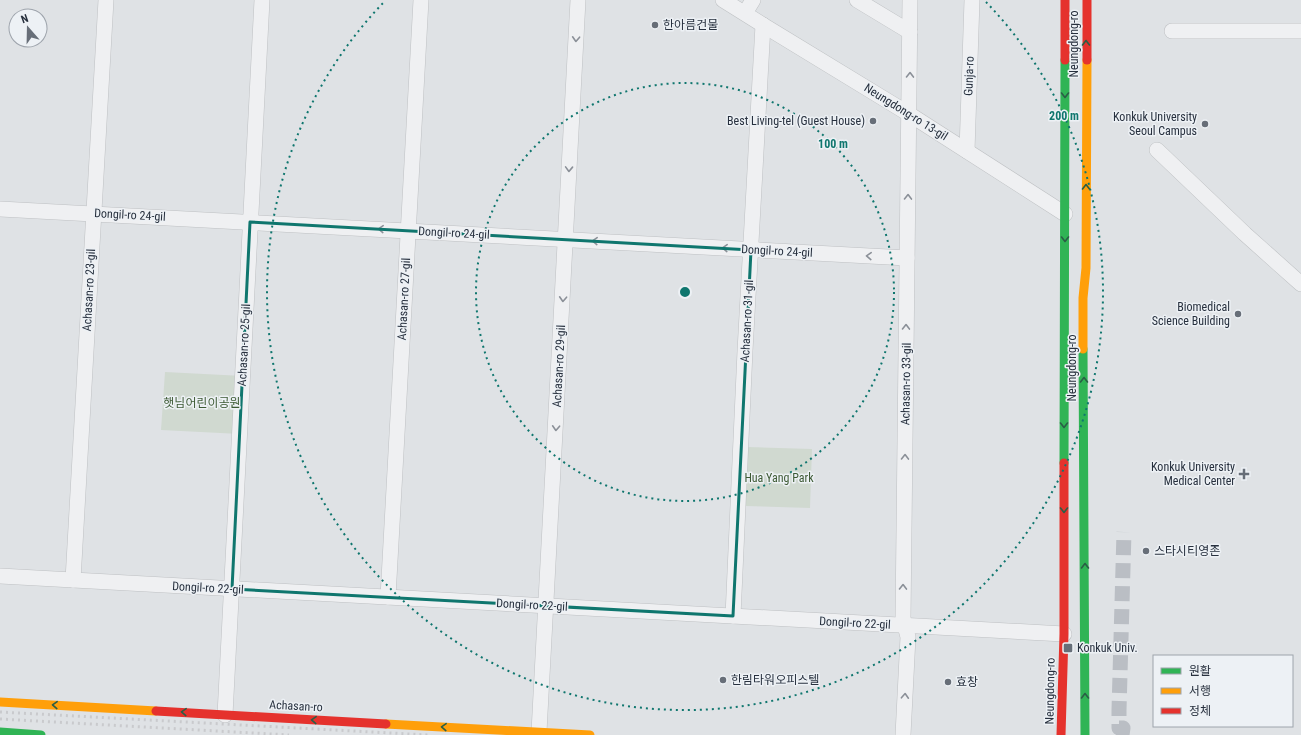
<svg xmlns="http://www.w3.org/2000/svg" width="1301" height="735" font-family="'Roboto Condensed','Noto Sans KR',sans-serif">
<style>
.green{fill:#d0d9d0}
.lines{fill:none;stroke-linecap:round;stroke-linejoin:round}
.street-tunnel{stroke:#babec4;stroke-width:15;stroke-dasharray:15 8;stroke-linecap:butt}
.street-casing{stroke:#bec0c3;stroke-width:16}
.street{stroke:#eff0f2;stroke-width:15}
.fast{stroke:#30b455;stroke-width:9}
.slow{stroke:#ff9f0a;stroke-width:9}
.jam{stroke:#e5322d;stroke-width:9}
.rail{stroke:#c9cacd;stroke-width:3;stroke-dasharray:2 4;stroke-linecap:butt}
.oneway{stroke:#8b9098}
.oneway2{stroke:#2a5e46}
.marked{fill:none;stroke:#0f766e;stroke-width:3;stroke-linejoin:round}
.ring{fill:none;stroke:#0f766e;stroke-width:2;stroke-dasharray:2 4}
.poi-dot{fill:#676e78;stroke:#edf1f5;stroke-width:1.5}
.labels{text-anchor:middle;dominant-baseline:central;stroke-width:3;stroke-linejoin:round;paint-order:stroke}
.poi-label{font-size:12px;fill:#27303e;stroke:#edf1f5;text-anchor:start}
.street-label{font-size:12px;fill:#27303e;stroke:#edf1f5}
.park-label{font-size:12px;fill:#3d5a34;stroke:#edf1f5}
.centre{fill:#0f766e;stroke:#edf1f5;stroke-width:2}
.ring-label{font-size:12px;text-anchor:middle;font-weight:bold;fill:#0f766e;stroke:#edf1f5;stroke-width:3;stroke-linejoin:round;paint-order:stroke}
</style>
<rect width="100%" height="100%" fill="#dfe2e5"/>
<!-- green -->
<g class="green">
<path d="M165,372l78,4 -3,58 -79,-4z"/>
<path d="M747,447l65,2 -2,59 -65,-2z"/>
</g>
<g class="lines">
<!-- street-tunnel -->
<path class="street-tunnel" d="M1122,735l1,-7h-4v-18l5,-178"/>
<!-- street casing -->
<g class="street-casing">
<g id="street">
<path d="M723,0l40,25 146,89 156,100"/>
<path d="M857,0l53,32"/>
<path d="M745,13l8,-13"/>
<path d="M1172,31h129"/>
<path d="M1157,150l88,84 56,50"/>
<path d="M967,151l5,-151"/>
<path d="M0,209l907,49"/>
<path d="M0,576l1064,58"/>
<path d="M73,580l33,-580"/>
<path d="M388,597l33,-597"/>
<path d="M733,616l12,-265 18,-326"/>
<path d="M225,715l37,-715"/>
<path d="M539,732l39,-732"/>
<path d="M903,735l5,-98 -5,-19 7,-618"/>
</g>
</g>
<!-- street -->
<use href="#street" class="street"/>
<!-- fast -->
<g class="fast">
<path d="M1083,349l2,386"/>
<path d="M1064,463l1,-403"/>
<path d="M0,732l41,3"/>
</g>
<!-- slow -->
<g class="slow">
<path d="M1083,349v-51l3,-30 1,-208"/>
<path d="M0,702l156,9"/>
<path d="M386,724l204,11"/>
</g>
<!-- jam -->
<g class="jam">
<path d="M1065,60v-60"/>
<path d="M1087,60v-60"/>
<path d="M156,711l230,13"/>
<path d="M1061,735l3,-101v-171"/>
</g>
<!-- rail -->
<g class="rail">
<path d="M0,712l428,23"/>
<path d="M0,719l289,16"/>
</g>
</g>
<!-- one-way arrows -->
<defs><path id="oneway-chevron" d="M-2-3.5L2.5 0L-2 3.5" fill="none" stroke-width="1.6" stroke-linecap="round" stroke-linejoin="round"/></defs>
<g class="oneway">
<use href="#oneway-chevron" transform="translate(576 39) rotate(93)"/>
<use href="#oneway-chevron" transform="translate(910 75) rotate(-89)"/>
<use href="#oneway-chevron" transform="translate(569 169) rotate(92)"/>
<use href="#oneway-chevron" transform="translate(908 197) rotate(-89)"/>
<use href="#oneway-chevron" transform="translate(381 229) rotate(-177)"/>
<use href="#oneway-chevron" transform="translate(595 241) rotate(-177)"/>
<use href="#oneway-chevron" transform="translate(725 248) rotate(-177)"/>
<use href="#oneway-chevron" transform="translate(869 256) rotate(-177)"/>
<use href="#oneway-chevron" transform="translate(563 299) rotate(93)"/>
<use href="#oneway-chevron" transform="translate(906 327) rotate(-89)"/>
<use href="#oneway-chevron" transform="translate(556 428) rotate(93)"/>
<use href="#oneway-chevron" transform="translate(905 457) rotate(-89)"/>
<use href="#oneway-chevron" transform="translate(903 587) rotate(-89)"/>
<use href="#oneway-chevron" transform="translate(905 696) rotate(-87)"/>
</g>
<g class="oneway2">
<use href="#oneway-chevron" transform="translate(1086 43) rotate(-90)"/>
<use href="#oneway-chevron" transform="translate(1065 95) rotate(90)"/>
<use href="#oneway-chevron" transform="translate(1086 187) rotate(-90)"/>
<use href="#oneway-chevron" transform="translate(1065 239) rotate(90)"/>
<use href="#oneway-chevron" transform="translate(1084 380) rotate(-90)"/>
<use href="#oneway-chevron" transform="translate(1064 425) rotate(90)"/>
<use href="#oneway-chevron" transform="translate(1064 510) rotate(90)"/>
<use href="#oneway-chevron" transform="translate(1085 566) rotate(-90)"/>
<use href="#oneway-chevron" transform="translate(1085 696) rotate(-90)"/>
<use href="#oneway-chevron" transform="translate(55 705) rotate(-177)"/>
<use href="#oneway-chevron" transform="translate(184 712) rotate(-177)"/>
<use href="#oneway-chevron" transform="translate(314 720) rotate(-177)"/>
<use href="#oneway-chevron" transform="translate(444 727) rotate(-177)"/>
</g>
<!-- marked area -->
<path class="marked" d="M250,222l501,28 -18,366 -501,-27z"/>
<!-- distance rings -->
<g class="ring">
<circle cx="685" cy="292" r="209"/>
<path d="M986 2A418 418 0 1 1 384 2"/>
</g>
<!-- markers -->
<g class="poi-dot">
<circle cx="655" cy="25" r="4"/>
<circle cx="873" cy="121" r="4"/>
<circle cx="1205" cy="124" r="4"/>
<circle cx="1238" cy="314" r="4"/>
<path d="M1242 468h4v4h4v4h-4v4h-4v-4h-4v-4h4z"/>
<circle cx="1146" cy="551" r="4"/>
<rect x="1063" y="643" width="10" height="10" rx="2"/>
<circle cx="723" cy="680" r="4"/>
<circle cx="948" cy="682" r="4"/>
</g>
<g class="labels">
<!-- poi labels -->
<g class="poi-label">
<text x="663" y="25">한아름건물</text>
<text x="1197" y="117" text-anchor="end">Konkuk University<tspan x="1197" dy="14">Seoul Campus</tspan></text>
<text x="865" y="121" text-anchor="end">Best Living-tel (Guest House)</text>
<text x="1230" y="307" text-anchor="end">Biomedical<tspan x="1230" dy="14">Science Building</tspan></text>
<text x="1235" y="467" text-anchor="end">Konkuk University<tspan x="1235" dy="14">Medical Center</tspan></text>
<text x="1154" y="551">스타시티영존</text>
<text x="1077" y="648">Konkuk Univ.</text>
<text x="731" y="680">한림타워오피스텔</text>
<text x="956" y="682">효창</text>
</g>
<!-- street labels -->
<g class="street-label">
<text transform="translate(1074 44) rotate(-90)">Neungdong-ro</text>
<text transform="translate(969 76) rotate(-88)">Gunja-ro</text>
<text transform="translate(906 112) rotate(32)">Neungdong-ro 13-gil</text>
<text transform="translate(130 215) rotate(3)">Dongil-ro 24-gil</text>
<text transform="translate(454 233) rotate(3)">Dongil-ro 24-gil</text>
<text transform="translate(777 251) rotate(3)">Dongil-ro 24-gil</text>
<text transform="translate(89 290) rotate(-87)">Achasan-ro 23-gil</text>
<text transform="translate(404 299) rotate(-87)">Achasan-ro 27-gil</text>
<text transform="translate(747 321) rotate(-87)">Achasan-ro 31-gil</text>
<text transform="translate(244 345) rotate(-87)">Achasan-ro 25-gil</text>
<text transform="translate(559 366) rotate(-87)">Achasan-ro 29-gil</text>
<text transform="translate(1072 368) rotate(-90)">Neungdong-ro</text>
<text transform="translate(906 384) rotate(-89)">Achasan-ro 33-gil</text>
<text transform="translate(208 588) rotate(3)">Dongil-ro 22-gil</text>
<text transform="translate(532 605) rotate(3)">Dongil-ro 22-gil</text>
<text transform="translate(855 623) rotate(3)">Dongil-ro 22-gil</text>
<text transform="translate(1050 691) rotate(-89)">Neungdong-ro</text>
<text transform="translate(296 706) rotate(3)">Achasan-ro</text>
</g>
<!-- park labels -->
<g class="park-label">
<text x="202" y="403">햇님어린이공원</text>
<text x="779" y="478">Hua Yang Park</text>
</g>
</g>
<circle cx="685" cy="292" r="6" class="centre"/>
<g class="ring-label">
<text x="1064" y="120">200 m</text>
<text x="833" y="148">100 m</text>
</g>
<!-- legend -->
<rect x="1153" y="655" width="140" height="72" fill="#edf1f5" stroke="#9ea4ac"/>
<rect x="1161" y="668" width="20" height="6" fill="#30b455" stroke="#9ea4ac"/>
<text x="1189" y="675" font-size="12" fill="#27303e">원활</text>
<rect x="1161" y="688" width="20" height="6" fill="#ff9f0a" stroke="#9ea4ac"/>
<text x="1189" y="695" font-size="12" fill="#27303e">서행</text>
<rect x="1161" y="708" width="20" height="6" fill="#e5322d" stroke="#9ea4ac"/>
<text x="1189" y="715" font-size="12" fill="#27303e">정체</text>
<!-- north arrow -->
<g transform="translate(28 28) rotate(340)"><circle r="19" fill="#edf1f5" stroke="#9ea4ac"/>
<path d="M0-3L7 15L0 10L-7 15Z" fill="#676e78"/>
<text y="-6" font-size="11" font-weight="bold" text-anchor="middle" fill="#27303e">N</text>
</g>
</svg>
